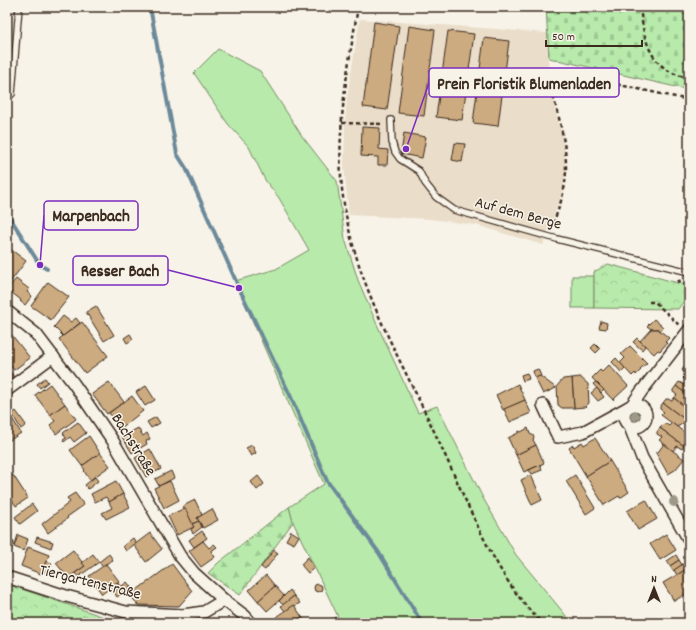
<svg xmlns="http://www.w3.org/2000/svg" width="696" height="630" font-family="Dekko,sans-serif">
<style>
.built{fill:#eaddc9}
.grass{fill:#b7eaab;stroke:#798a64}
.forest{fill:url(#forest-firs);stroke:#798a64}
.cemetery{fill:url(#cemetery-stones);stroke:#798a64}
.park{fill:url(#park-crowns);stroke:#798a64}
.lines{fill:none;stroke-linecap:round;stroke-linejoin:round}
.stream{stroke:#6c899a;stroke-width:4}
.building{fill:#cdab80;stroke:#3b2a1e}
.service-casing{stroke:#3b2a1e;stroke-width:8}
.minor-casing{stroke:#3b2a1e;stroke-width:14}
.path{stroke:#3b2a1e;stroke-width:2.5;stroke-dasharray:4 3;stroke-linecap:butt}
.service{stroke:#f7f3e8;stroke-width:5.5}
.minor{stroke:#f7f3e8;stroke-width:11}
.tree{fill:#9d9988}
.labels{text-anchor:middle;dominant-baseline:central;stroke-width:3;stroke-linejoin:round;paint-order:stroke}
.street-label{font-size:16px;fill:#3b2a1e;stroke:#f7f3e8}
.leader{fill:none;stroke:#7b2cbf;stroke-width:1.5}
.callout-dot{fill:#7b2cbf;stroke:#f7f3e8;stroke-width:1.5}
.callout{fill:#f7f3e8;stroke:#7b2cbf;stroke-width:1.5}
.callout-label{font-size:17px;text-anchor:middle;font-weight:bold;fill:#3b2a1e}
</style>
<defs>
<pattern id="forest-firs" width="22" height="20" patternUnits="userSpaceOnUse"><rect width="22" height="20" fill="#b7eaab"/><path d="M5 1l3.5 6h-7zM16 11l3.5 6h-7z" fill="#9ec993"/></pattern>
<pattern id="cemetery-stones" width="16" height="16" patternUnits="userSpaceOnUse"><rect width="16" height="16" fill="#b7eaab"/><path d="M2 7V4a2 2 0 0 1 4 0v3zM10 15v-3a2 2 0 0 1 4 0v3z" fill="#9ec993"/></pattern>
<pattern id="park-crowns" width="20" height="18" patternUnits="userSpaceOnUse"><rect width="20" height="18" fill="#b7eaab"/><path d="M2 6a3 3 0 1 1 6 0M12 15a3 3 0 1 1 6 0" fill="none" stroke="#9ec993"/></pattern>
</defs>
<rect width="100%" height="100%" fill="#f7f3e8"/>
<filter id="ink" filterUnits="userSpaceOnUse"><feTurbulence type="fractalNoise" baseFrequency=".025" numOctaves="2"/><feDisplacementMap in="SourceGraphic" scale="8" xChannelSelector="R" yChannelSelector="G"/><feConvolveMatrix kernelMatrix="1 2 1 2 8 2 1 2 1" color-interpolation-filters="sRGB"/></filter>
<g filter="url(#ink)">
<!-- built -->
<path class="built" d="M360,19l187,14 2,51 14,56 3,35 -4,18 -19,52 -67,-20 -45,-6 -82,-4 -5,-48 1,-41 2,-29z"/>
<!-- grass -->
<g class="grass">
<path d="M218,49l42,22 42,65 35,45 8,58 13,41 17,40 43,93 19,-7 46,92 33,57 56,68h-231l-48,-101 -4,-15 35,-23 -89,-203 41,-12 33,-19 -30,-52 -14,-18 -16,-33 -21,-23 -34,-51z"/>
<rect x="572" y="276" width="22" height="32"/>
</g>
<!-- forest -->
<path class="forest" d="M289,507l4,15 -53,73 -32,-22 10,-10z"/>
<!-- cemetery -->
<path class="cemetery" d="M546,7h143v83l-140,-32z"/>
<!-- park -->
<g class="park">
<path d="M608,264l81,22v8l-11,15 -84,-1v-36z"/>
<path d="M7,584l103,35 44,4h-147z"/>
</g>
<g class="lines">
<!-- stream -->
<g class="stream">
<path d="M150,7l27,147 9,14 53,120 51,107 37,86 52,72 43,70"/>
<path d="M7,213l33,52 7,4"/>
</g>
</g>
<!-- building -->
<g class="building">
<path d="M374,22l25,4 -12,84 -24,-3z"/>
<path d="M409,26l26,4 -11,86 -26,-3z"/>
<path d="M448,31l26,3 -12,86 -26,-3z"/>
<path d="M484,38l25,3 -11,85 -25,-3z"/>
<path d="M362,127l18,1 -1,21 9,1 -1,15h-9v-8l-17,-1z"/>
<path d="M404,133l22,4 -4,21 -21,-4z"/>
<path d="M455,143l10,1 -3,18 -10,-2z"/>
<path d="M9,248l17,13 -18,24 -1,-35z"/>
<path d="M16,279l13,10 -2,3 5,4 -7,9 -5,-4 1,-1 -14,-11z"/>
<path d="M48,282l21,15 -18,23 -20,-14z"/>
<path d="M96,306l18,29 -10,6 -18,-29z"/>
<path d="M63,316l8,6 5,-4 4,5 -17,13 -9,-9z"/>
<path d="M654,319l9,8 -3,4 -2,-2h-7l-4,-3z"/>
<path d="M601,321l6,2 -1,6 -7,-1z"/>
<path d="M82,322l26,34 -23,17 -26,-34z"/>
<path d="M651,329h7l11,9 -4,4 2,1 -7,8 -2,-1 -4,4 -14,-13z"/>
<path d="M11,334l19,24 -16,12 -7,-9v-24z"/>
<path d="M130,334l3,5 -6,4 -3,-5z"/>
<path d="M637,338l8,8 -3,4 -9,-8z"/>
<path d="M595,344l5,5 -4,4 -5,-5z"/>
<path d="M630,346l17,17 -7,6 1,1 -5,5 -1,-2 -3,3 -12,-13 5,-5 -4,-4z"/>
<path d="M616,358l9,10 -4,4 -9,-10z"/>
<path d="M609,365l19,21 -15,14 -21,-22 8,-8 2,2z"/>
<path d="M685,366l4,3v14l-6,-5 3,-3 -4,-5z"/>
<path d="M538,369l3,7 -6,2 -2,-7z"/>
<path d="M11,373l3,4 -7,6v-7z"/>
<path d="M527,373l2,6 -6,2 -2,-6z"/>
<path d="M540,376l16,12 -13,6 -8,-16z"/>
<path d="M580,377l8,7 1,19 -4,4 -11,1 -2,-30z"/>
<path d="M45,378l3,4 -8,6 -3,-4z"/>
<path d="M572,378l2,30h-12l-4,-3 -1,-19 6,-7z"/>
<path d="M687,381l2,2v13l-13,-10 3,-4 6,3z"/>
<path d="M109,382l15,20 -17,12 -15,-20z"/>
<path d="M596,382l8,8 -3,3 -8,-9z"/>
<path d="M50,384l15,20 -15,11 -15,-20z"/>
<path d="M518,384l7,16 -22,10 -7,-15z"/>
<path d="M146,386l9,14 -10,6 -9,-14z"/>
<path d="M676,386l13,10v14l-15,-12 3,-3 -4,-3v-2z"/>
<path d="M597,388l7,9 -6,4 -7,-8z"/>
<path d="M132,396l11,15 -22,17 -12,-15z"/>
<path d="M674,398l15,12v9l-2,2 -24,-18 3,-4h2l4,2z"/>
<path d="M525,400l6,13 -21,9 -6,-13z"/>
<path d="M663,403l24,18 -10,6 -16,-12 3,-3 -4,-3v-2z"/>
<path d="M65,404l11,15 -20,15 -6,-9 5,-4 -5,-6z"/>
<path d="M16,411l10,14 -5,4 -9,-15z"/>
<path d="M10,415l11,18 -14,9v-25z"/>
<path d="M156,417l4,6 -9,5 -4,-6z"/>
<path d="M78,422l8,11 -12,9 -4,-5 -6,5 -1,-2 3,-2 -3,-5z"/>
<path d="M672,423l17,13 -3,4 1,3 -3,3 -24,-18 4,-4h2l3,2z"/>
<path d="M138,428l5,8 4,-3 3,6 -4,2 1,3 -15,9 -10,-16z"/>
<path d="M528,428l2,6 4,2 -1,4 3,5 -20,10 -8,-17 10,-5 1,-2 2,1z"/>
<path d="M660,428l24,18 -2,3 -5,-3 -4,5 -14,-11 3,-3 -5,-3v-2z"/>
<path d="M89,436l11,17 -18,13 -12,-16z"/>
<path d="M595,438l15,23 -24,15 -17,-28 4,-3 1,2 8,-5 2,3z"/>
<path d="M664,444l20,15 -9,11 -7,4 -12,-21 2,-1z"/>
<path d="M252,445l4,8 -5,3 -5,-8z"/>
<path d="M536,445l8,18 -20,9 -8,-17z"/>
<path d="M150,449l11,20 -15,8 -11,-19z"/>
<path d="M100,453l10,13 -20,14 -6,-9 1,-1 -3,-4z"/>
<path d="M610,461l19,31 -9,6 -1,-2 -15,9 -18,-29z"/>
<path d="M540,465l2,5 -10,4 -3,-4z"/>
<path d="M171,471l3,7 -15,8 -4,-7z"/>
<path d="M13,475l15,23 -12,8 -9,-13v-14z"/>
<path d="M531,475l11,25 -10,5 -11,-25z"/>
<path d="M575,475l20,33 -9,6 -20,-33z"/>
<path d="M258,476l6,8 -7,6 -6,-8z"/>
<path d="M95,477l3,4 -10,8 -3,-4z"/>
<path d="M116,481l7,13 -14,8 -3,-5 -11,5 -4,-8z"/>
<path d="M170,481l9,19 -15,8 -10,-20z"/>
<path d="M75,493l9,12 -17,12 1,1 -20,15 -6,-9 28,-22 -3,-4z"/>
<path d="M123,494l7,13 -24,12 -4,-6 10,-5 -3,-6z"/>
<path d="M195,500l7,15 -5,3 2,3 -7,3 -9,-18z"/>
<path d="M646,500l11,19 -19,11 -11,-19z"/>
<path d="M32,504l5,7 -17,13 -5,-7z"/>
<path d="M185,508l9,19 -17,8 -9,-19z"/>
<path d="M212,509l6,11 -15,8 -6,-10z"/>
<path d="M199,521l3,6 -9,7 -2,-5 3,-2 -2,-3z"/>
<path d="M202,531l5,7 -13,9 -5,-7z"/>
<path d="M291,531l8,5 -5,8 -8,-4z"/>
<path d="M150,533l12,16 -16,13 -12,-17z"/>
<path d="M666,534l10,16 -16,10 -10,-16z"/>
<path d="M18,535l10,4 -4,12 -10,-4z"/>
<path d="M37,537l16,5 -2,6 -16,-6z"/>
<path d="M133,538l3,5 -10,8 -3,-5z"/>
<path d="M7,540l7,2 -7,20z"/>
<path d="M203,541l6,7 5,-4 3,3 -6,4 4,6 -14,10 -12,-16z"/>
<path d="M28,547l21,8 -8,19 -20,-8z"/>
<path d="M73,550l12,16 -17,12 -12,-15z"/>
<path d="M274,550l4,3 -13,17 -4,-3z"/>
<path d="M93,554l6,8 -21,15 -3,-4 10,-7 -3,-3z"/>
<path d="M109,554l4,6 -11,6 -3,-4z"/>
<path d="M676,555l3,5 -9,6 -3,-5z"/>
<path d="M308,557l6,11 -6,5 -6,-7v-1l-1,-1z"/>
<path d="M679,560l3,5 -9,6 -3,-5z"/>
<path d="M46,561l6,2 -4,10 -6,-2z"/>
<path d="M106,564l13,17 -17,13 -13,-18z"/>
<path d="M172,564l20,27 -13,15 -41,-1 -8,-10z"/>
<path d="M683,564l3,5 -9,6 -3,-5z"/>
<path d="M687,569l2,3v20l-15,9 -11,-18z"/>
<path d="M266,575l9,11 -17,15 -9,-11z"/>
<path d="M117,582l4,5 -9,6 -3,-4z"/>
<path d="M127,582l4,5 -14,10 -3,-5z"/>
<circle cx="318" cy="588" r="4"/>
<path d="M275,586l9,10 -17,15 -9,-10z"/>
<path d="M290,590l4,6 -11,9 -4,-4z"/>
<path d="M294,596l6,7 -15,8 -4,-5z"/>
<path d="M294,605l8,12 -9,6h-15l-3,-5z"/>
<path d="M302,617l4,6h-13z"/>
<path d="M336,617l2,5 -1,1h-13z"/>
</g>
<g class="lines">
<!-- service casing -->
<g class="service-casing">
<g id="service">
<path d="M7,98l5,-4 7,-87"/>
<path d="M391,120l1,22 3,10 5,7 19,12 6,12 11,14 18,13 103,29 132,33"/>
</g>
</g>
<!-- minor casing -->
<g class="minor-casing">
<g id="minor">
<path d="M7,311l29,23 38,50 39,57 67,115 14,17 30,27"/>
<path d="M7,390l46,-34"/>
<circle cx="635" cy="416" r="11"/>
<path d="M543,405l15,32 25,-5 44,-24"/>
<path d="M632,405l9,-13 48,-62"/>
<path d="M630,427l12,31 47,82"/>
<path d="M7,577l59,19 60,16 57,3 21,-3 20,-12 21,16 6,7"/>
</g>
</g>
<!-- path -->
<g class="path">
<path d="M358,7c-10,60 -22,121 -16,182 10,89 54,161 91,240 12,26 24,52 36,79 20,42 39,82 73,115"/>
<path d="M640,7c4,34 10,64 49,71"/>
<path d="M342,123l42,1"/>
<path d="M551,230c5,-15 12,-31 14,-47 5,-38 -10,-77 -19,-114l143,31"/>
<path d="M677,282l7,-3"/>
<path d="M649,302h6l24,23"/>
</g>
<!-- service -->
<use href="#service" class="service"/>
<!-- minor -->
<use href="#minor" class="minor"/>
</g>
<!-- trees -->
<g class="tree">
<circle cx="635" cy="416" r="5"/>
<circle cx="674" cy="502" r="5"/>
</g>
</g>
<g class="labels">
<!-- street labels -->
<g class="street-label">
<text transform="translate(518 214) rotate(15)">Auf dem Berge</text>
<text transform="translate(133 445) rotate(58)">Bachstraße</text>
<text transform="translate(90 583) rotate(14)">Tiergartenstraße</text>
</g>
</g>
<!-- callouts -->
<path class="leader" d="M406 149L429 83M40 265L44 215M239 288L168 270"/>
<g class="callout-dot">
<circle cx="406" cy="149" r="4"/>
<circle cx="40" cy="265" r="4"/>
<circle cx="239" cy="288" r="4"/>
</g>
<g class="callout">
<rect x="429" y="68" width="190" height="29" rx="4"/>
<rect x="44" y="201" width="94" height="29" rx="4"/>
<rect x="73" y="256" width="95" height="29" rx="4"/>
</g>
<g class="callout-label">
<text x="524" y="89">Prein Floristik Blumenladen</text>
<text x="91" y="221">Marpenbach</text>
<text x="120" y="276">Resser Bach</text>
</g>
<!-- margin -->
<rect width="696" height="630" fill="none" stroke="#f7f3e8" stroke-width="24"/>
<rect x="12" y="12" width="672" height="606" fill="none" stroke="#3b2a1e" stroke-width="1.5" filter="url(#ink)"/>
<!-- north arrow -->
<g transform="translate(654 588)" stroke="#f7f3e8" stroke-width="3" paint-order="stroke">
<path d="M0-3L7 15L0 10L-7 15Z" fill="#3b2a1e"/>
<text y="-6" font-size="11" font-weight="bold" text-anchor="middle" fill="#3b2a1e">N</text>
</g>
<!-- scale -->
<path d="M546 40v6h96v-6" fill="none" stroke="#3b2a1e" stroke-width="2"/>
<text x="552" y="40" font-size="12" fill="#3b2a1e" stroke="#f7f3e8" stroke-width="3" paint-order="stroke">50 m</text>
</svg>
